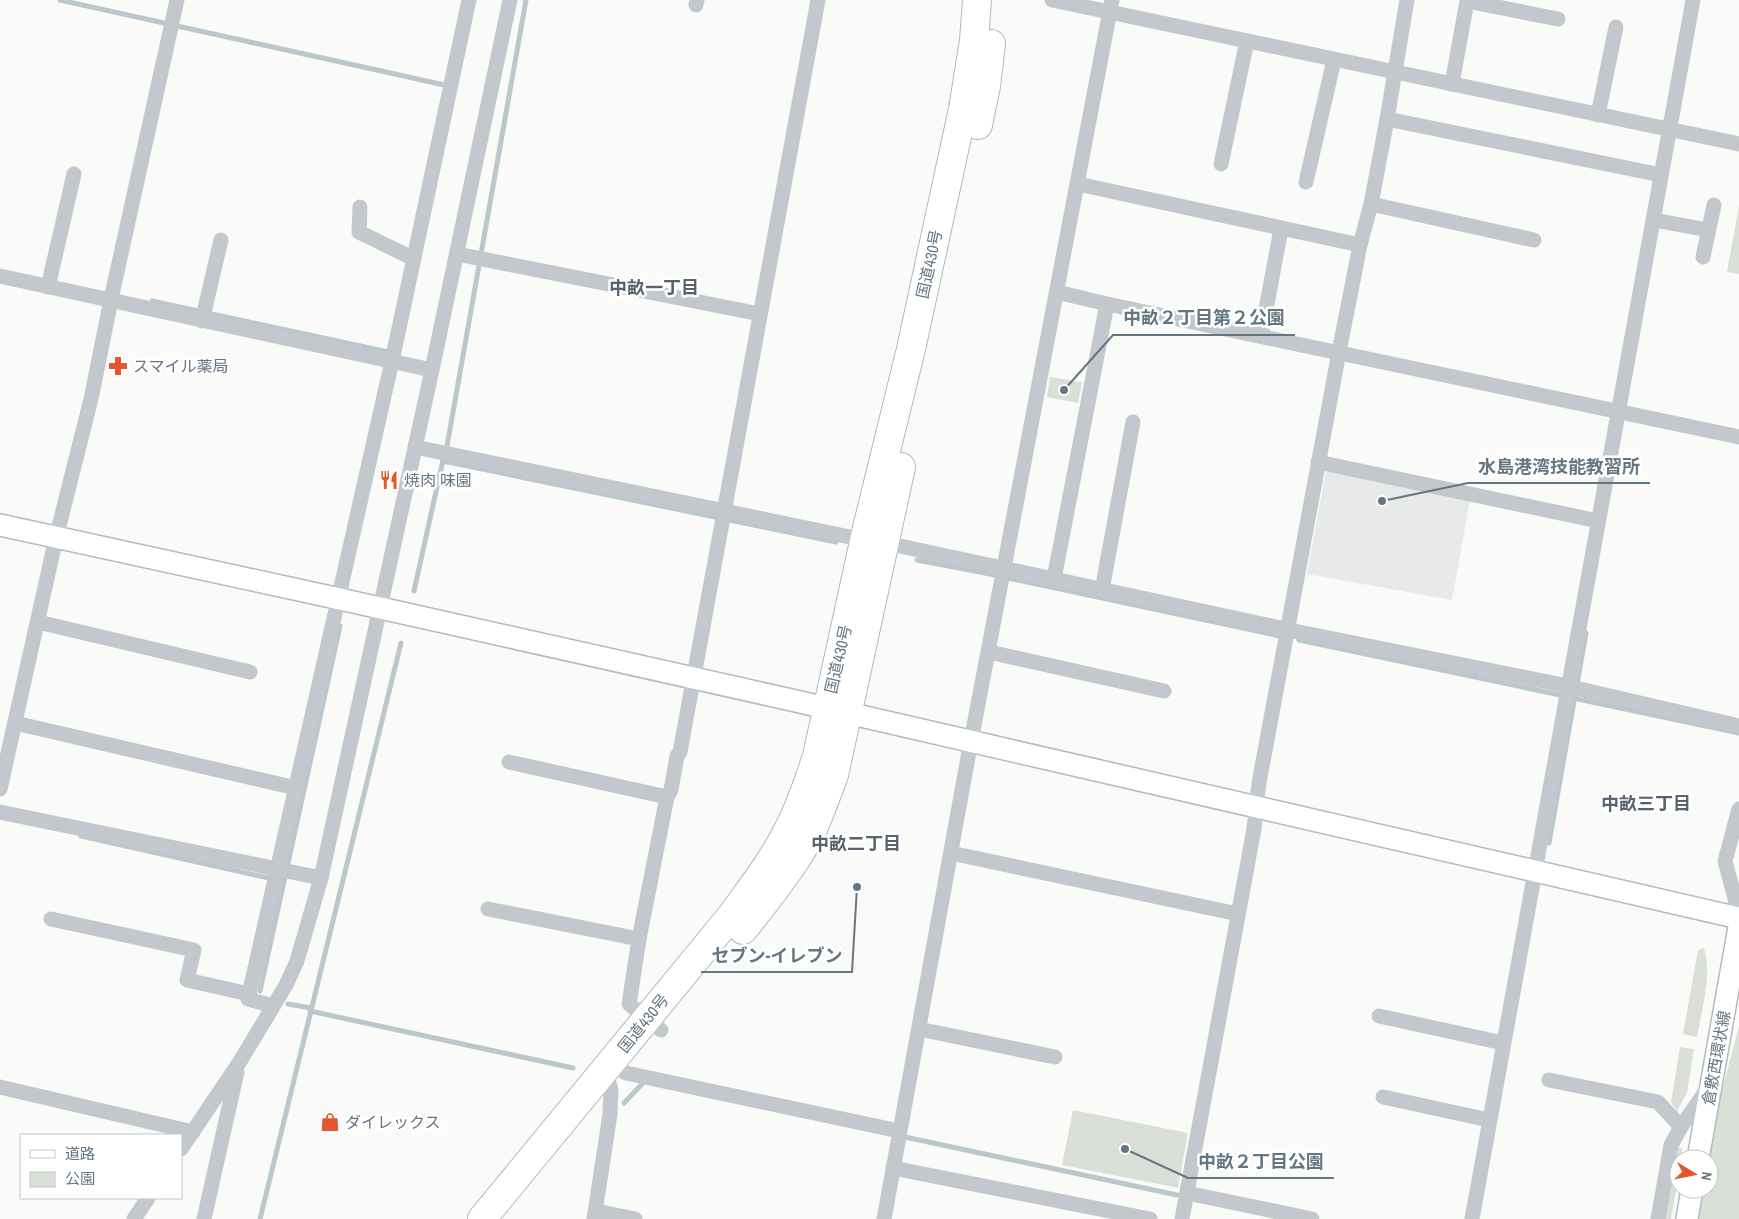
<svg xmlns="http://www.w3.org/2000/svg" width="1739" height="1219" font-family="'Archivo Narrow','Noto Sans JP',sans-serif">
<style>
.built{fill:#e8e9e9}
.green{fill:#dadfd7}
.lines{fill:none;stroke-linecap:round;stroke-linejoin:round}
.stream{stroke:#bbc7cb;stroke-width:5}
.secondary-casing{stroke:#b3babf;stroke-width:24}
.highway-casing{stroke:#b4b9bd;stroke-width:30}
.street{stroke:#c3c8cc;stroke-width:15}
.secondary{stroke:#fff;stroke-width:21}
.highway{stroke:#fff;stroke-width:28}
.labels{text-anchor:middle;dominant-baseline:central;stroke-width:5;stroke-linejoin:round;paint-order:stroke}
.street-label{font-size:16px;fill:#657683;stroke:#fff}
.poi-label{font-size:16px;fill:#657683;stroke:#fff;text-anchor:start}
.neighbourhood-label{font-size:18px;font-weight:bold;fill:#57646e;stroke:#fff}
.leader{fill:none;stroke:#657683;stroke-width:2}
.callout-dot{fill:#657683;stroke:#fff;stroke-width:2}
.callout-label{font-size:18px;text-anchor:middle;font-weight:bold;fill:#657683;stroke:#fff;stroke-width:5;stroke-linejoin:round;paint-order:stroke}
</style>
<rect width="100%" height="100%" fill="#fafaf8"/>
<!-- built -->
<path class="built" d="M1326,471l144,29 -18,100 -145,-26z"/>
<!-- green -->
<g class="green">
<path d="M1739,206v68l-12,-2z"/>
<path d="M1050,377l32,5 -4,21 -31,-6z"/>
<path d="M1704,948c8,29 -2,60 -7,89l-14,-3 15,-84z"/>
<path d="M1739,1026v193h-41l5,-30h6v-30l9,-53z"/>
<path d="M1680,1047l14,2 -7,44 -10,18 -6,-8z"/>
<path d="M1073,1110l115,23 -10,55 -116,-23z"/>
<path d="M1679,1147l3,1v11h-3v14l-8,46h-7l13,-70z"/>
</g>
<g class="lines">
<!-- stream -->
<g class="stream">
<path d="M60,0l389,86"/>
<path d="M152,301l241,52"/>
<path d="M447,446l79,-446"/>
<path d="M443,461l393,81"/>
<path d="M917,560l78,15"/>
<path d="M1008,578l272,58"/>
<path d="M414,591l29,-131"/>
<path d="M1299,640l266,56"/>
<path d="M1573,698l166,35"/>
<path d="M81,836l192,43"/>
<path d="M1549,843l37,-210"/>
<path d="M260,991l80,-365"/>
<path d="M288,1004l23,4"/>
<path d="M310,1011l263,57"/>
<path d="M624,1103l19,-20"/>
<path d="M905,1137l272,58"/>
<path d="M260,1219l141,-576"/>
</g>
<!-- secondary casing -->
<g class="secondary-casing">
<g id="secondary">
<path d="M0,525l340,74 447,100 952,219"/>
<path d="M1698,1159l41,-232"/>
<path d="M1687,1219l5,-30"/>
</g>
</g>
<!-- highway casing -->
<g class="highway-casing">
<g id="highway">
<path d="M978,125l8,-39 5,-42"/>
<path d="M743,930c20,-25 40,-50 57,-77 15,-24 24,-52 34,-78l67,-308"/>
<path d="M482,1219l250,-304c20,-28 42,-56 57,-87 12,-23 20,-47 28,-72l50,-228 44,-179 52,-240 11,-68 3,-41"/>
</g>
</g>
<!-- street -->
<g class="street">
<path d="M1052,0l687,144"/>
<path d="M696,5l1,-5"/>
<path d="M1452,84l15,-83 91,18"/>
<path d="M1598,115l18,-88"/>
<path d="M1387,119l274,56"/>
<path d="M1221,164l26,-123"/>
<path d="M1306,182l28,-122"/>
<path d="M1078,184l282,61"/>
<path d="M1371,204l163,36"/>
<path d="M360,207l-1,25 55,27"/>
<path d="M1654,220l54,10"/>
<path d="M457,254l303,60"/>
<path d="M1703,257l11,-52"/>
<path d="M0,276l432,94"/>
<path d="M48,287l26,-113"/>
<path d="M1057,292l50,12 632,133"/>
<path d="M202,321l19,-81"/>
<path d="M1261,336l20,-107"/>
<path d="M415,447l435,90 50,9 399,86 259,52 181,42"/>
<path d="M1318,462l280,59"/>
<path d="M1054,579l53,-275"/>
<path d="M1102,590l31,-168"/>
<path d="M38,622l212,50"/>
<path d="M989,652l175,39"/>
<path d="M15,723l281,65"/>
<path d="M509,762l158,35"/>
<path d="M0,789l56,-251 35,-139 22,-109 64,-290"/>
<path d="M1739,809l-14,52 14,52"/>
<path d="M0,812l321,66"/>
<path d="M951,853l287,61"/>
<path d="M488,909l151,30"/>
<path d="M51,919l143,31 -7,30 62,14"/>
<path d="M273,1006l-25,-7 144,-638 77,-361"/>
<path d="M1379,1016l124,27"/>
<path d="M919,1029l136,28"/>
<path d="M661,1030l-32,-26 10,-65 28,-142 4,-7 6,-34 3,-4 138,-752"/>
<path d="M610,1063l16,10 273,58"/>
<path d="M1549,1080l109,22 23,25"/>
<path d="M0,1087l193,45"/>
<path d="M1383,1097l106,23"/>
<path d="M181,1149l58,-86 47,-78 11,-24 24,-83 111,-508 78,-370"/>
<path d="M893,1168l257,51"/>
<path d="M1187,1193l125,26"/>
<path d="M596,1211l39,8"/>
<path d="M134,1219l14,-21"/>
<path d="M204,1219l33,-147"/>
<path d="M594,1219l16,-105 1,-24 -6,-20"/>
<path d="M884,1219l87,-478 141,-741"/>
<path d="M1182,1219l72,-390 5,-46 80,-431 21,-107 11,-41 16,-85 20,-119"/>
<path d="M1472,1219l221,-1219"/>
<path d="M1658,1219l13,-74 10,-18 27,-39"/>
</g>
<!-- secondary -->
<use href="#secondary" class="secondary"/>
<!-- highway -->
<use href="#highway" class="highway"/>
</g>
<!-- icons -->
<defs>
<g id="pharmacy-bare" transform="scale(1.5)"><path d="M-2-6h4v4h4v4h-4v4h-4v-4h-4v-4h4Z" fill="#e4572e" stroke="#fff" stroke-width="2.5" paint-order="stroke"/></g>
<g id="restaurant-bare" transform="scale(1.5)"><path d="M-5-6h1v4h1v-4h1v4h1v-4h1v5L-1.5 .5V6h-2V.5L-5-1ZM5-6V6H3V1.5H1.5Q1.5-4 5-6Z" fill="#e4572e" stroke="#fff" stroke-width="2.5" paint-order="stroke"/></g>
<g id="shop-bare" transform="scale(1.5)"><path d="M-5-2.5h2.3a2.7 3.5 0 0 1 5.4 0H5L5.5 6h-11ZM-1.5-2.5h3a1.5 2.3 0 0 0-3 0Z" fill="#e4572e" stroke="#fff" stroke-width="2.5" paint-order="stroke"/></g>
</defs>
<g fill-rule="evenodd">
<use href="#pharmacy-bare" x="118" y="366"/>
<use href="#restaurant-bare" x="389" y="480"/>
<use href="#shop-bare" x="330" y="1122"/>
</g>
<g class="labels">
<!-- street labels -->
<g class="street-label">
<text transform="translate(929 264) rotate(-78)">国道430号</text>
<text transform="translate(838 659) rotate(-77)">国道430号</text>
<text transform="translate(643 1023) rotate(-51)">国道430号</text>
<text transform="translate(1716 1058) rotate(-80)">倉敷西環状線</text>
</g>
<!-- poi labels -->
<g class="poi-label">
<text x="133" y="366">スマイル薬局</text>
<text x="404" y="480">焼肉 味園</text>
<text x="345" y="1122">ダイレックス</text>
</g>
<!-- neighbourhood labels -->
<g class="neighbourhood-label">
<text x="654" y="287">中畝一丁目</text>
<text x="1646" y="803">中畝三丁目</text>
<text x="856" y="843">中畝二丁目</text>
</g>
</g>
<!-- callouts -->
<path class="leader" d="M1064 390L1113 335H1295M1382 501L1468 483H1650M857 887L852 972H701M1125 1149L1188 1178H1334"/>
<g class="callout-dot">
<circle cx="1064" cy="390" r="5"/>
<circle cx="1382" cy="501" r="5"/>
<circle cx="857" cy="887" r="5"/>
<circle cx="1125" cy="1149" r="5"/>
</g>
<g class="callout-label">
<text x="1204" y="324">中畝２丁目第２公園</text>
<text x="1559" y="473">水島港湾技能教習所</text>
<text x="777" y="962">セブン-イレブン</text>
<text x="1261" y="1168">中畝２丁目公園</text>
</g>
<!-- legend -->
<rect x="20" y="1134" width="162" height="65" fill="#ffffff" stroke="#c1c8cd"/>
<rect x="30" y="1150" width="25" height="8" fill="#ffffff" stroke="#c1c8cd"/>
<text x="65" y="1159" font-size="15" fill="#657683">道路</text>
<rect x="30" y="1172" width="25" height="15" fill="#dadfd7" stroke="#c1c8cd"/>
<text x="65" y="1184" font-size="15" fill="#657683">公園</text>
<!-- north arrow -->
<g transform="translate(1694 1174) rotate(100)"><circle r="24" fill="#ffffff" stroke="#c1c8cd"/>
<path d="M0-4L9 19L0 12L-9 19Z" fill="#e4572e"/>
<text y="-8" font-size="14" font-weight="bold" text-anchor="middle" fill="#657683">N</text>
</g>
</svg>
